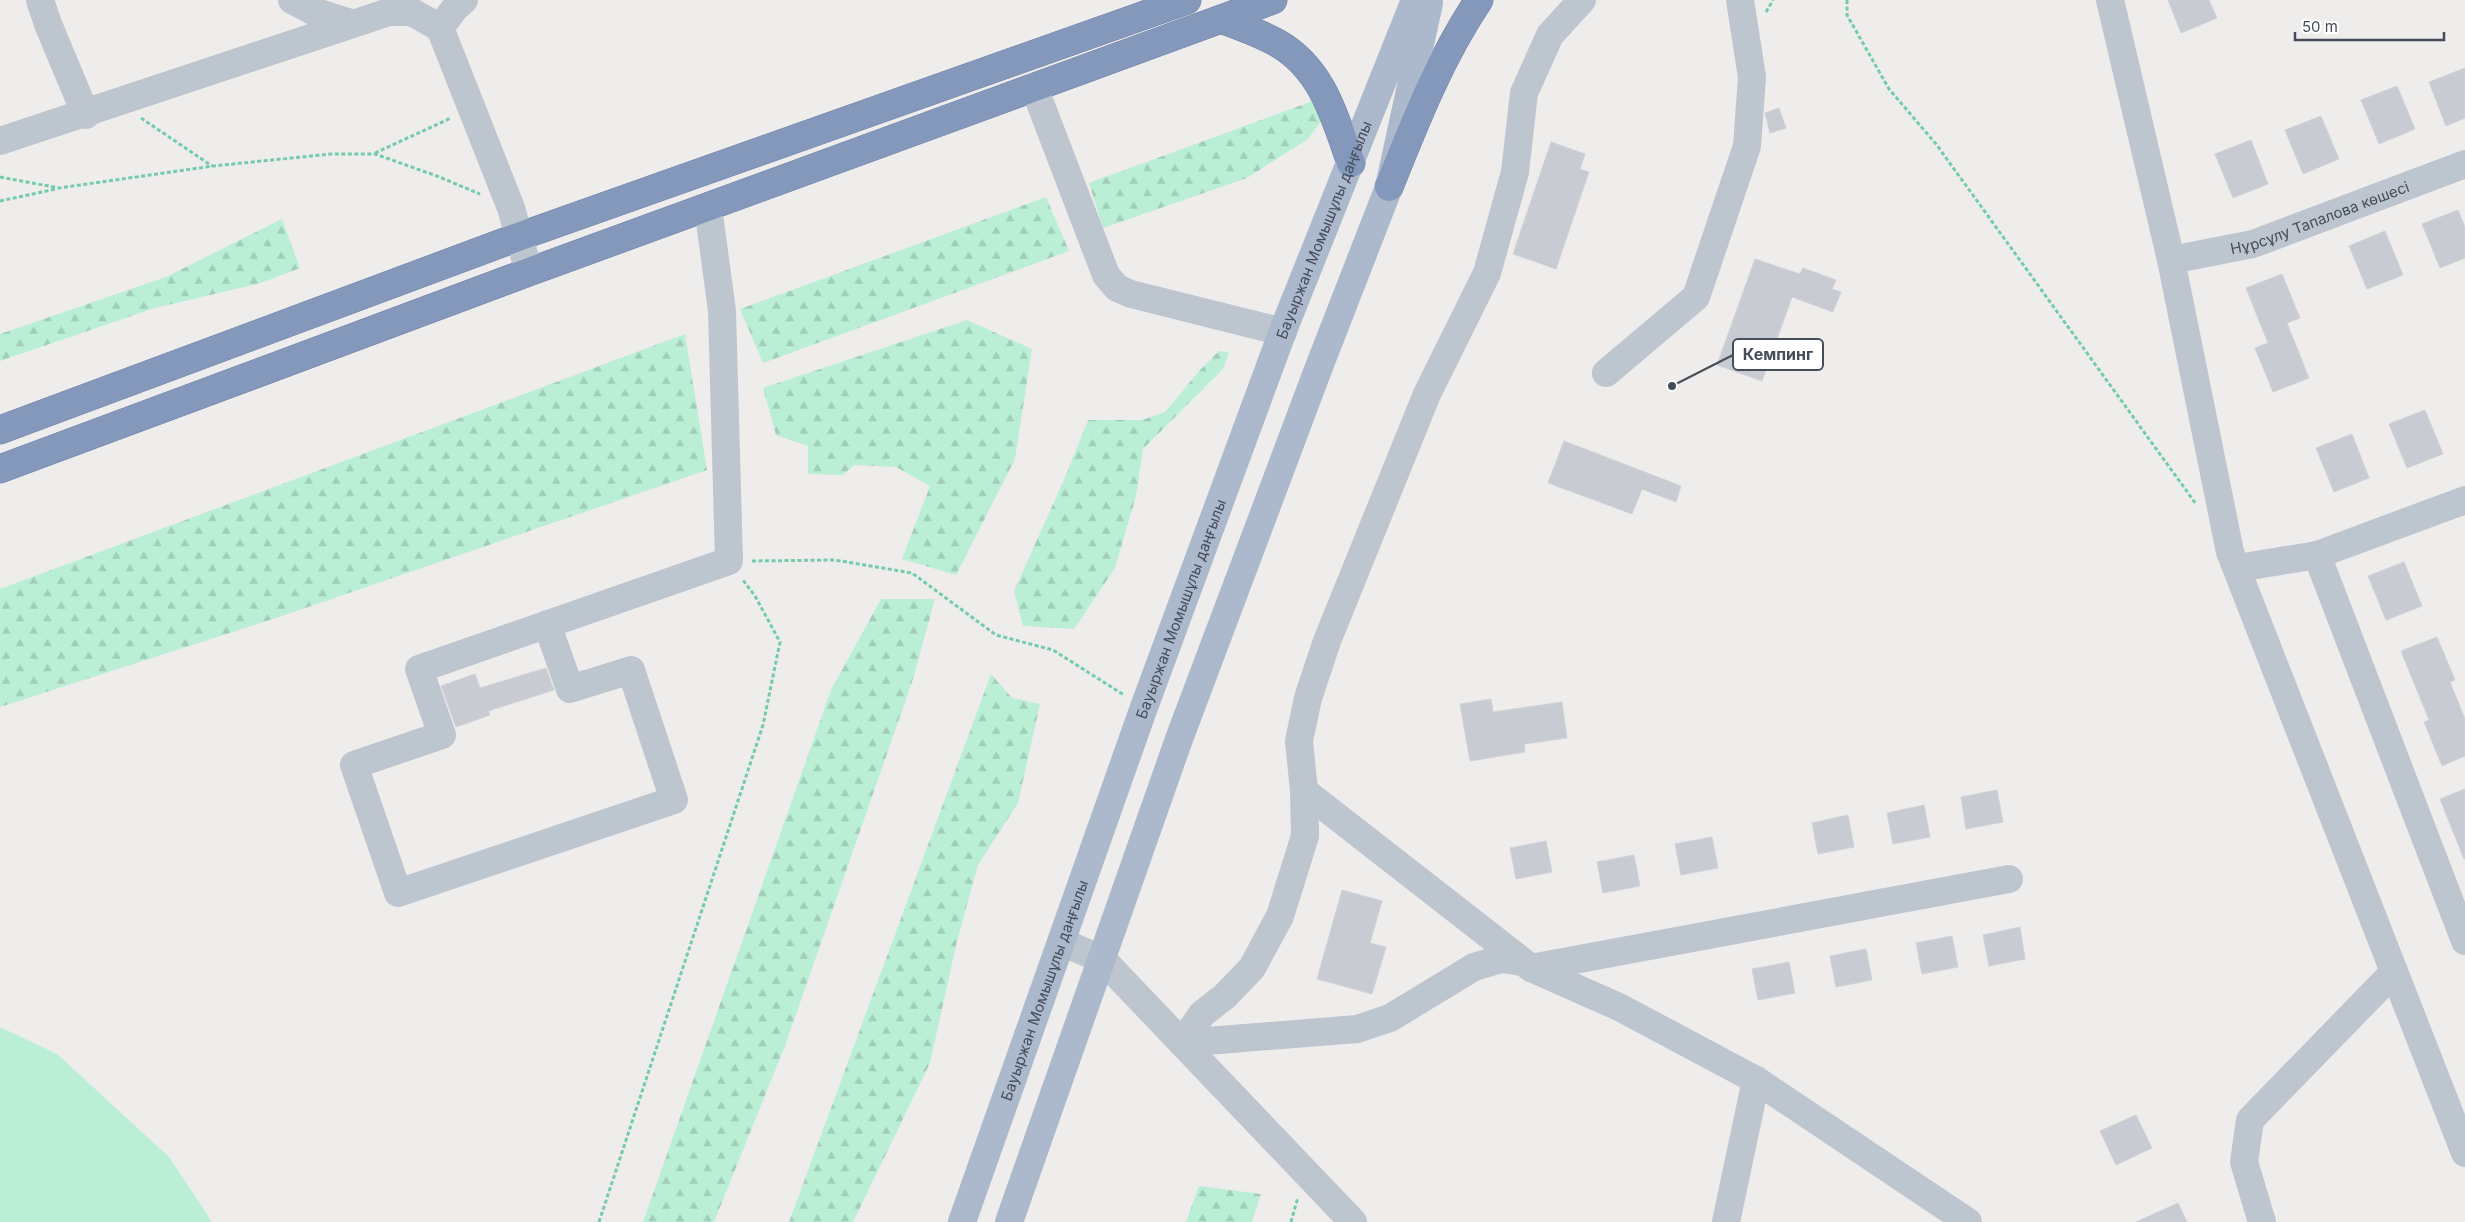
<svg xmlns="http://www.w3.org/2000/svg" width="2465" height="1222" font-family="Inter,sans-serif">
<style>
.grass{fill:#baeed5}
.forest{fill:url(#forest-firs)}
.building{fill:#c9cbd3;stroke:#d0d2d8}
.lines{fill:none;stroke-linecap:round;stroke-linejoin:round}
.highway-casing{stroke:#6f82a8;stroke-width:29}
.path{stroke:#72ccac;stroke-width:3;stroke-dasharray:4 2.5;stroke-linecap:butt}
.minor{stroke:#bdc5cf;stroke-width:28}
.major{stroke:#acb8cc;stroke-width:28}
.highway{stroke:#8498bc;stroke-width:28}
.labels{text-anchor:middle;dominant-baseline:central;stroke-width:4;stroke-linejoin:round;paint-order:stroke}
.street-label{font-size:15px;fill:#454d5a;stroke:#fff}
.leader{fill:none;stroke:#454d5a;stroke-width:2}
.callout-dot{fill:#454d5a;stroke:#fff;stroke-width:2}
.callout{fill:#fff;stroke:#454d5a;stroke-width:2}
.callout-label{font-size:16px;text-anchor:middle;font-weight:bold;fill:#454d5a}
</style>
<defs>
<pattern id="forest-firs" width="22" height="20" patternUnits="userSpaceOnUse" patternTransform="scale(1.25)"><rect width="22" height="20" fill="#baeed5"/><path d="M5 1l3.5 6h-7zM16 11l3.5 6h-7z" fill="#a1ceb9"/></pattern>
</defs>
<rect width="100%" height="100%" fill="#efedec"/>
<!-- grass -->
<path class="grass" d="M0,1027l57,27 112,103 43,65h-212z"/>
<!-- forest -->
<g class="forest">
<path d="M1313,101l16,9 -21,29 -61,39 -144,50 -14,-45z"/>
<path d="M1046,197l23,54 -306,112 -23,-54z"/>
<path d="M282,219l18,49 -39,15 -106,25 -155,53v-27l166,-57z"/>
<path d="M967,320l65,29 -17,110 -59,116 -54,-16 28,-73 -34,-19 -42,-2 -11,10 -35,-1v-28l-32,-11 -13,-47z"/>
<path d="M685,334l22,136 -425,146 -282,91v-118z"/>
<path d="M1219,351l10,1 -6,17 -80,80 -7,47 -21,72 -41,61 -51,-3 -9,-35 49,-109 25,-62h54l23,-8 35,-42z"/>
<path d="M881,599h54l-22,80 -128,367 -71,176h-71l188,-532z"/>
<path d="M991,674l21,24 28,6 -22,99 -40,62 -21,76 -27,122 -77,159h-64z"/>
<path d="M1199,1186l62,8 -9,28h-66z"/>
</g>
<!-- building -->
<g class="building">
<path d="M2168,0h41l8,18 -36,15z"/>
<path d="M2465,68v50l-19,8 -17,-44z"/>
<path d="M2397,86l18,43 -36,15 -18,-44z"/>
<path d="M1779,108l7,20 -16,5 -5,-20z"/>
<path d="M2321,116l18,43 -36,15 -18,-44z"/>
<path d="M2251,140l17,44 -35,14 -18,-44z"/>
<path d="M1551,142l34,12 -5,15 9,3 -33,97 -43,-15z"/>
<path d="M2458,210l7,17v31l-25,10 -18,-44z"/>
<path d="M2385,231l18,44 -36,14 -18,-43z"/>
<path d="M1755,259l45,15 3,-6 33,12 -4,9 9,3 -8,20 -41,-15 -30,84 -45,-16z"/>
<path d="M2282,274l18,44 -13,5 22,55 -36,14 -18,-44 13,-5 -22,-55z"/>
<path d="M2425,410l18,44 -36,14 -18,-44z"/>
<path d="M2352,434l17,44 -35,14 -18,-44z"/>
<path d="M1564,441l117,45 -5,16 -34,-13 -10,25 -84,-31z"/>
<path d="M2404,562l18,44 -36,14 -18,-44z"/>
<path d="M2437,637l18,43 -5,2 15,37v37l-23,10 -18,-44 5,-2 -28,-69z"/>
<path d="M546,668l8,22 -66,21 2,4 -34,12 -15,-41 34,-12 5,14z"/>
<path d="M1491,699l2,13 69,-10 5,36 -43,6 1,8 -55,9 -10,-57z"/>
<path d="M2465,789v70h-1l-24,-60z"/>
<path d="M1997,790l6,32 -37,7 -5,-32z"/>
<path d="M1924,805l6,32 -37,7 -6,-31z"/>
<path d="M1848,815l6,32 -36,7 -6,-31z"/>
<path d="M1712,837l6,31 -37,7 -6,-31z"/>
<path d="M1546,841l6,31 -36,7 -6,-31z"/>
<path d="M1634,855l6,31 -37,7 -6,-31z"/>
<path d="M1342,890l40,11 -12,42 16,4 -14,47 -55,-15z"/>
<path d="M2020,927l5,32 -36,7 -6,-31z"/>
<path d="M1952,936l6,31 -36,7 -6,-31z"/>
<path d="M1866,949l6,31 -36,7 -6,-31z"/>
<path d="M1789,962l6,31 -37,7 -6,-31z"/>
<path d="M2136,1115l16,33 -36,17 -16,-34z"/>
<path d="M2178,1203l9,19h-51z"/>
</g>
<g class="lines">
<!-- highway casing -->
<g class="highway-casing">
<g id="highway">
<path d="M1223,20c19,7 39,14 56,24 44,26 56,74 72,119"/>
<path d="M1389,187c26,-65 51,-129 90,-187"/>
<path d="M0,430l518,-193 669,-237"/>
<path d="M0,469l529,-197 744,-272"/>
</g>
</g>
<!-- path -->
<g class="path">
<path d="M1847,0v15l42,74 47,55 260,360"/>
<path d="M1766,12l7,-12"/>
<path d="M141,118l71,48"/>
<path d="M375,153l76,-35"/>
<path d="M0,177l59,11 154,-22 118,-12h44l62,22 43,18"/>
<path d="M0,201l56,-12"/>
<path d="M752,561l83,-1 77,13 84,62 57,15 71,45"/>
<path d="M599,1222l164,-497 17,-83 -25,-46 -12,-16"/>
<path d="M1291,1222l7,-25"/>
</g>
<!-- minor -->
<g class="minor">
<path d="M40,0l8,24 38,91"/>
<path d="M292,0l21,11 38,12"/>
<path d="M464,0l-9,8 -15,20 71,180 18,64"/>
<path d="M2110,0l61,260 59,292 235,601"/>
<path d="M1034,87l72,188 11,13 14,6 152,38"/>
<path d="M0,141l389,-129h23l28,16"/>
<path id="s1" d="M2171,260l82,-16 212,-80"/>
<path d="M1606,373l90,-76 51,-151 5,-69 -12,-77"/>
<path d="M2317,555l148,386"/>
<path d="M2238,568l79,-13 148,-55"/>
<path d="M547,624l23,65 61,-19 43,130 -276,93 -44,-128 88,-30 -23,-66 310,-108 -7,-250 -14,-104"/>
<path d="M1304,791l-5,-50 9,-43 19,-57 100,-247 60,-121 28,-101 9,-79 26,-58 32,-35"/>
<path d="M1061,942l41,17 251,263"/>
<path d="M1531,968l478,-89"/>
<path d="M1182,1043l20,-29 23,-18 27,-28 28,-52 25,-80 -1,-45 227,177 88,39 137,73 212,142"/>
<path d="M1182,1043l175,-14 33,-11 84,-51 27,-8 21,3"/>
<path d="M1726,1222l30,-142"/>
<path d="M2262,1222l-18,-60 6,-42 144,-148"/>
</g>
<!-- major -->
<g class="major">
<path id="s2" d="M962,1222l181,-512 141,-382 131,-328"/>
<path d="M1009,1222l170,-483 140,-372 70,-180 40,-184"/>
</g>
<!-- highway -->
<use href="#highway" class="highway"/>
</g>
<g class="labels">
<!-- street labels -->
<g class="street-label">
<text stroke="none"><textPath href="#s1" startOffset="155">Нұрсұлу Тапалова көшесі</textPath></text>
<text stroke="none"><textPath href="#s2" startOffset="1056">Бауыржан Момышұлы даңғылы</textPath></text>
<text stroke="none"><textPath href="#s2" startOffset="651">Бауыржан Момышұлы даңғылы</textPath></text>
<text stroke="none"><textPath href="#s2" startOffset="246">Бауыржан Момышұлы даңғылы</textPath></text>
</g>
</g>
<!-- callouts -->
<path class="leader" d="M1672 386L1733 355"/>
<circle class="callout-dot" cx="1672" cy="386" r="5"/>
<rect class="callout" x="1733" y="339" width="90" height="31" rx="5"/>
<g class="callout-label">
<text x="1778" y="360">Кемпинг</text>
</g>
<!-- scale -->
<path d="M2295 32v8h149v-8" fill="none" stroke="#454d5a" stroke-width="2.5"/>
<text x="2302" y="32" font-size="15" fill="#454d5a" stroke="#ffffff" stroke-width="4" paint-order="stroke">50 m</text>
</svg>
